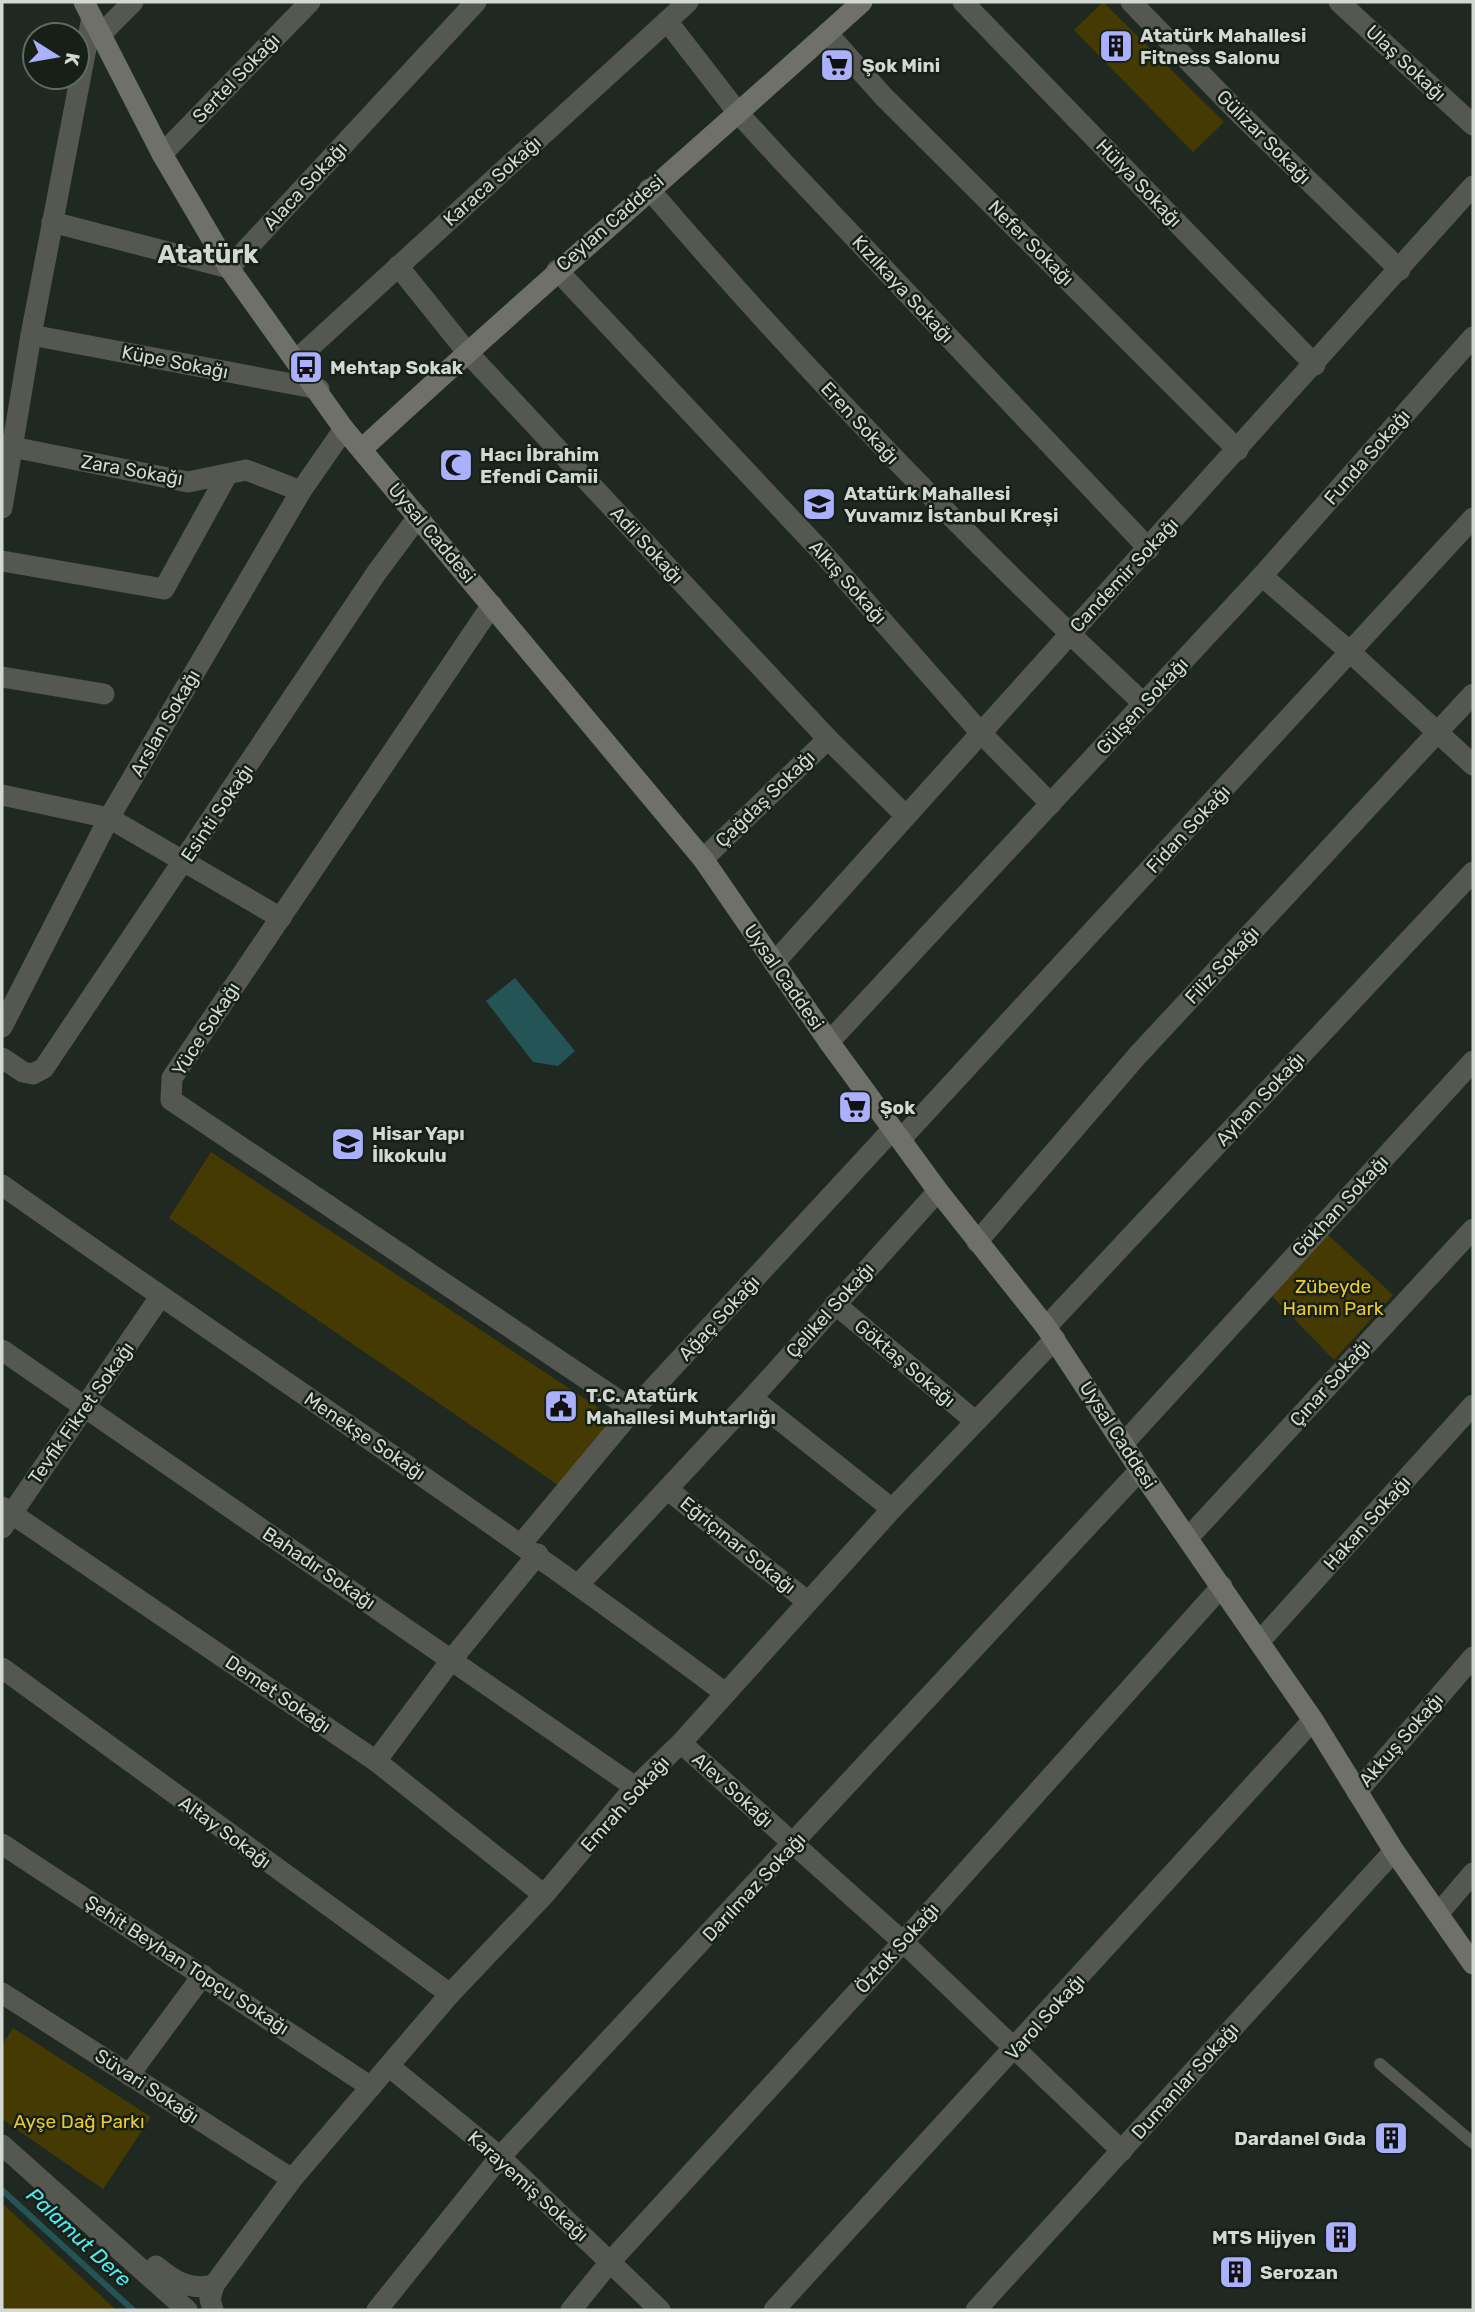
<svg xmlns="http://www.w3.org/2000/svg" width="1475" height="2312" font-family="Rubik,sans-serif">
<style>
.green{fill:#463a03}
.water{fill:#245456}
.lines{fill:none;stroke-linecap:round;stroke-linejoin:round}
.stream{stroke:#245456;stroke-width:6}
.lane{stroke:#555751;stroke-width:12}
.street{stroke:#555751;stroke-width:21}
.secondary{stroke:#6f7169;stroke-width:21}
.labels{text-anchor:middle;dominant-baseline:central;stroke-width:5;stroke-linejoin:round;paint-order:stroke}
.poi-label{font-size:19px;font-weight:bold;fill:#d2d8d2;stroke:#162017;text-anchor:start}
.street-label{font-size:19px;fill:#d2d8d2;stroke:#162017}
.park-label{font-size:19px;fill:#ebc834;stroke:#162017}
.water-label{font-size:21px;font-style:italic;fill:#50eaf3;stroke:#162017}
.district-label{font-size:26px;font-weight:bold;fill:#d2d8d2;stroke:#162017}
</style>
<rect width="100%" height="100%" fill="#202921"/>
<!-- green -->
<g class="green">
<path d="M1103,2l121,120 -31,30 -119,-122z"/>
<path d="M211,1152l403,266 -56,67 -389,-267z"/>
<path d="M1326,1233l67,62 -59,65 -62,-64z"/>
<path d="M13,2028l138,89 -48,72 -101,-70v-74z"/>
<path d="M2,2203l114,107h-114z"/>
</g>
<!-- water -->
<path class="water" d="M515,978l60,73 -17,15 -25,-4 -47,-61z"/>
<g class="lines">
<!-- stream -->
<path class="stream" d="M2,2190l131,120"/>
<!-- lane -->
<path class="lane" d="M1380,2064l93,79"/>
<!-- street -->
<g class="street">
<path d="M963,2l352,363"/>
<path d="M1131,2l104,107 165,161"/>
<path d="M1339,2l134,123"/>
<path d="M667,21l72,93 45,49 365,386"/>
<path d="M827,33l56,63 355,354"/>
<path d="M101,34l32,-32"/>
<path d="M162,154l148,-152"/>
<path d="M649,189c155,181 321,352 495,515"/>
<path d="M52,222l177,46 247,-266"/>
<path d="M398,266l69,86 361,387 78,77"/>
<path d="M557,270l263,280 160,182 71,72"/>
<path d="M31,335l288,54"/>
<path d="M296,360l392,-358"/>
<path d="M2,445l186,37 58,-12 55,21"/>
<path d="M2,508l29,-173 61,-318"/>
<path d="M2,561l162,28 63,-114"/>
<path d="M1262,576l211,-239"/>
<path d="M492,605l-320,473 -1,22 462,310"/>
<path d="M2,677l102,17"/>
<path d="M2,795l107,23 172,100"/>
<path d="M703,859l125,-120"/>
<path d="M774,963l699,-777"/>
<path d="M2,1027l107,-209 192,-327 43,-62"/>
<path d="M829,1042l433,-466 87,75 124,114"/>
<path d="M2,1058l21,14 10,2 11,-6 333,-496 41,-55"/>
<path d="M901,1139l572,-621"/>
<path d="M2,1185c240,170 487,331 723,508"/>
<path d="M977,1242l160,-186 336,-362"/>
<path d="M835,1304l140,117"/>
<path d="M1046,1327l427,-455"/>
<path d="M2,1350l633,437"/>
<path d="M752,1398l140,111"/>
<path d="M1123,1444l350,-383"/>
<path d="M667,1489l141,113"/>
<path d="M2,1507l374,254 168,134"/>
<path d="M2,1528l158,-231"/>
<path d="M1188,1538l285,-309"/>
<path d="M522,1543l111,-133 260,-281"/>
<path d="M579,1584l173,-186 186,-207"/>
<path d="M1260,1641l213,-236"/>
<path d="M2,1668l448,326"/>
<path d="M681,1743l222,199 219,209"/>
<path d="M376,1761l76,-102 86,-105"/>
<path d="M1357,1792l116,-135"/>
<path d="M2,1844l369,243"/>
<path d="M1438,1914l35,-41"/>
<path d="M2,1993l290,186"/>
<path d="M390,2067l110,90 160,153"/>
<path d="M129,2075l74,-100"/>
<path d="M2,2145l185,165"/>
<path d="M156,2266c18,15 34,25 58,19"/>
<path d="M213,2310l-3,-11 4,-14 78,-106 158,-185 94,-99 91,-108 46,-44 211,-234 163,-170"/>
<path d="M377,2310l123,-153 640,-687"/>
<path d="M571,2310l39,-48 293,-320 319,-356"/>
<path d="M774,2310l539,-590"/>
<path d="M976,2310l418,-459"/>
</g>
<!-- secondary -->
<g class="secondary">
<path d="M84,2l78,152 67,114 115,161 359,430 126,183 109,149 108,136 94,143 173,250 81,131 79,113"/>
<path d="M362,449c164,-152 334,-297 500,-447"/>
</g>
</g>
<!-- icons -->
<defs>
<g id="building-square" transform="scale(1.75)"><rect x="-9" y="-9" width="18" height="18" rx="4" fill="#aab0fb" stroke="#162017"/><path d="M-4-6H4V6H1V3H-1V6H-4ZM-2.5-4.3h1.7v1.8h-1.7ZM.8-4.3h1.7v1.8H.8ZM-2.5-1h1.7V.8h-1.7ZM.8-1h1.7V.8H.8Z" fill="#111"/></g>
<g id="supermarket-square" transform="scale(1.75)"><rect x="-9" y="-9" width="18" height="18" rx="4" fill="#aab0fb" stroke="#162017"/><path d="M-6-5.5h2.5l.6 2H6L4.5 2H-2.5L-4.4-4H-6ZM-1.5 3.2a1.3 1.3 0 1 0 .1 0ZM3 3.2a1.3 1.3 0 1 0 .1 0Z" fill="#111"/></g>
<g id="bus-square" transform="scale(1.75)"><rect x="-9" y="-9" width="18" height="18" rx="4" fill="#aab0fb" stroke="#162017"/><path d="M-5-6H5V4H4V6H2V4H-2V6H-4V4H-5ZM-3.5-4V0h7V-4ZM-3.5 1.2v1.5H-2V1.2ZM2 1.2v1.5H3.5V1.2Z" fill="#111"/></g>
<g id="mosque-square" transform="scale(1.75)"><rect x="-9" y="-9" width="18" height="18" rx="4" fill="#aab0fb" stroke="#162017"/><path d="M3.5-4.9A6 6 0 1 0 3.5 4.9A5 5 0 1 1 3.5-4.9Z" fill="#111"/></g>
<g id="school-square" transform="scale(1.75)"><rect x="-9" y="-9" width="18" height="18" rx="4" fill="#aab0fb" stroke="#162017"/><path d="M0-5L7-2L0 1L-7-2ZM-4 1L0 2.5L4 1V4Q0 6-4 4Z" fill="#111"/></g>
<g id="civic-square" transform="scale(1.75)"><rect x="-9" y="-9" width="18" height="18" rx="4" fill="#aab0fb" stroke="#162017"/><path d="M-.6-6.5H3V-4.5H.6V-3L4-1V1h2V6H-6V1h2V-1L-.6-3ZM-1.2 2.5V6h2.4V2.5Z" fill="#111"/></g>
</defs>
<g fill-rule="evenodd">
<use href="#building-square" x="1116" y="46"/>
<use href="#supermarket-square" x="837" y="65"/>
<use href="#bus-square" x="306" y="367"/>
<use href="#mosque-square" x="456" y="465"/>
<use href="#school-square" x="819" y="504"/>
<use href="#supermarket-square" x="855" y="1107"/>
<use href="#school-square" x="348" y="1144"/>
<use href="#civic-square" x="561" y="1406"/>
<use href="#building-square" x="1391" y="2138"/>
<use href="#building-square" x="1341" y="2237"/>
<use href="#building-square" x="1236" y="2272"/>
</g>
<g class="labels">
<!-- poi labels -->
<g class="poi-label">
<text x="1140" y="35">Atatürk Mahallesi<tspan x="1140" dy="22">Fitness Salonu</tspan></text>
<text x="862" y="65">Şok Mini</text>
<text x="330" y="367">Mehtap Sokak</text>
<text x="480" y="454">Hacı İbrahim<tspan x="480" dy="22">Efendi Camii</tspan></text>
<text x="844" y="493">Atatürk Mahallesi<tspan x="844" dy="22">Yuvamız İstanbul Kreşi</tspan></text>
<text x="880" y="1107">Şok</text>
<text x="372" y="1133">Hisar Yapı<tspan x="372" dy="22">İlkokulu</tspan></text>
<text x="586" y="1395">T.C. Atatürk<tspan x="586" dy="22">Mahallesi Muhtarlığı</tspan></text>
<text x="1366" y="2138" text-anchor="end">Dardanel Gıda</text>
<text x="1316" y="2237" text-anchor="end">MTS Hijyen</text>
<text x="1260" y="2272">Serozan</text>
</g>
<!-- street labels -->
<g class="street-label">
<text transform="translate(1406 63) rotate(43)">Ulaş Sokağı</text>
<text transform="translate(236 78) rotate(-46)">Sertel Sokağı</text>
<text transform="translate(1264 137) rotate(45)">Gülizar Sokağı</text>
<text transform="translate(492 181) rotate(-42)">Karaca Sokağı</text>
<text transform="translate(1139 183) rotate(46)">Hülya Sokağı</text>
<text transform="translate(305 186) rotate(-47)">Alaca Sokağı</text>
<text transform="translate(610 223) rotate(-41)">Ceylan Caddesi</text>
<text transform="translate(1031 243) rotate(45)">Nefer Sokağı</text>
<text transform="translate(903 289) rotate(47)">Kızılkaya Sokağı</text>
<text transform="translate(175 362) rotate(11)">Küpe Sokağı</text>
<text transform="translate(860 423) rotate(47)">Eren Sokağı</text>
<text transform="translate(1367 457) rotate(-49)">Funda Sokağı</text>
<text transform="translate(132 470) rotate(10)">Zara Sokağı</text>
<text transform="translate(432 533) rotate(50)">Uysal Caddesi</text>
<text transform="translate(647 545) rotate(47)">Adil Sokağı</text>
<text transform="translate(1124 575) rotate(-47)">Candemir Sokağı</text>
<text transform="translate(848 582) rotate(48)">Alkış Sokağı</text>
<text transform="translate(1142 706) rotate(-47)">Gülşen Sokağı</text>
<text transform="translate(165 723) rotate(-60)">Arslan Sokağı</text>
<text transform="translate(765 799) rotate(-44)">Çağdaş Sokağı</text>
<text transform="translate(217 813) rotate(-56)">Esinti Sokağı</text>
<text transform="translate(1188 829) rotate(-47)">Fidan Sokağı</text>
<text transform="translate(1222 965) rotate(-47)">Filiz Sokağı</text>
<text transform="translate(784 977) rotate(55)">Uysal Caddesi</text>
<text transform="translate(206 1029) rotate(-57)">Yüce Sokağı</text>
<text transform="translate(1260 1099) rotate(-47)">Ayhan Sokağı</text>
<text transform="translate(1340 1206) rotate(-47)">Gökhan Sokağı</text>
<text transform="translate(830 1310) rotate(-48)">Çelikel Sokağı</text>
<text transform="translate(719 1318) rotate(-47)">Ağaç Sokağı</text>
<text transform="translate(905 1363) rotate(40)">Göktaş Sokağı</text>
<text transform="translate(1330 1383) rotate(-48)">Çınar Sokağı</text>
<text transform="translate(81 1413) rotate(-55)">Tevfik Fikret Sokağı</text>
<text transform="translate(1118 1435) rotate(57)">Uysal Caddesi</text>
<text transform="translate(365 1436) rotate(34)">Menekşe Sokağı</text>
<text transform="translate(1367 1523) rotate(-48)">Hakan Sokağı</text>
<text transform="translate(738 1545) rotate(39)">Eğriçınar Sokağı</text>
<text transform="translate(319 1568) rotate(34)">Bahadır Sokağı</text>
<text transform="translate(278 1694) rotate(34)">Demet Sokağı</text>
<text transform="translate(1401 1740) rotate(-49)">Akkuş Sokağı</text>
<text transform="translate(733 1790) rotate(42)">Alev Sokağı</text>
<text transform="translate(625 1804) rotate(-48)">Emrah Sokağı</text>
<text transform="translate(225 1832) rotate(36)">Altay Sokağı</text>
<text transform="translate(754 1887) rotate(-47)">Darılmaz Sokağı</text>
<text transform="translate(897 1948) rotate(-48)">Öztok Sokağı</text>
<text transform="translate(187 1965) rotate(33)">Şehit Beyhan Topçu Sokağı</text>
<text transform="translate(1045 2017) rotate(-48)">Varol Sokağı</text>
<text transform="translate(1185 2081) rotate(-48)">Dumanlar Sokağı</text>
<text transform="translate(147 2086) rotate(33)">Süvari Sokağı</text>
<text transform="translate(528 2186) rotate(42)">Karayemiş Sokağı</text>
</g>
<!-- park labels -->
<g class="park-label">
<text x="1333" y="1286">Zübeyde<tspan x="1333" dy="22">Hanım Park</tspan></text>
<text x="79" y="2121">Ayşe Dağ Parkı</text>
</g>
<!-- water labels -->
<g class="water-label">
<text transform="translate(79 2237) rotate(43)">Palamut Dere</text>
</g>
<!-- district labels -->
<g class="district-label">
<text x="208" y="254">Atatürk</text>
</g>
</g>
<!-- border -->
<rect width="1475" height="2312" fill="none" stroke="#d2d8d2" stroke-width="7"/>
<!-- north arrow -->
<g transform="translate(56 56) rotate(101)"><circle r="33" fill="#162017" stroke="#616a62" stroke-width="2"/>
<path d="M0-5L12 26L0 18L-12 26Z" fill="#aab0fb"/>
<text y="-10" font-size="19" font-weight="bold" text-anchor="middle" fill="#d2d8d2">K</text>
</g>
</svg>
